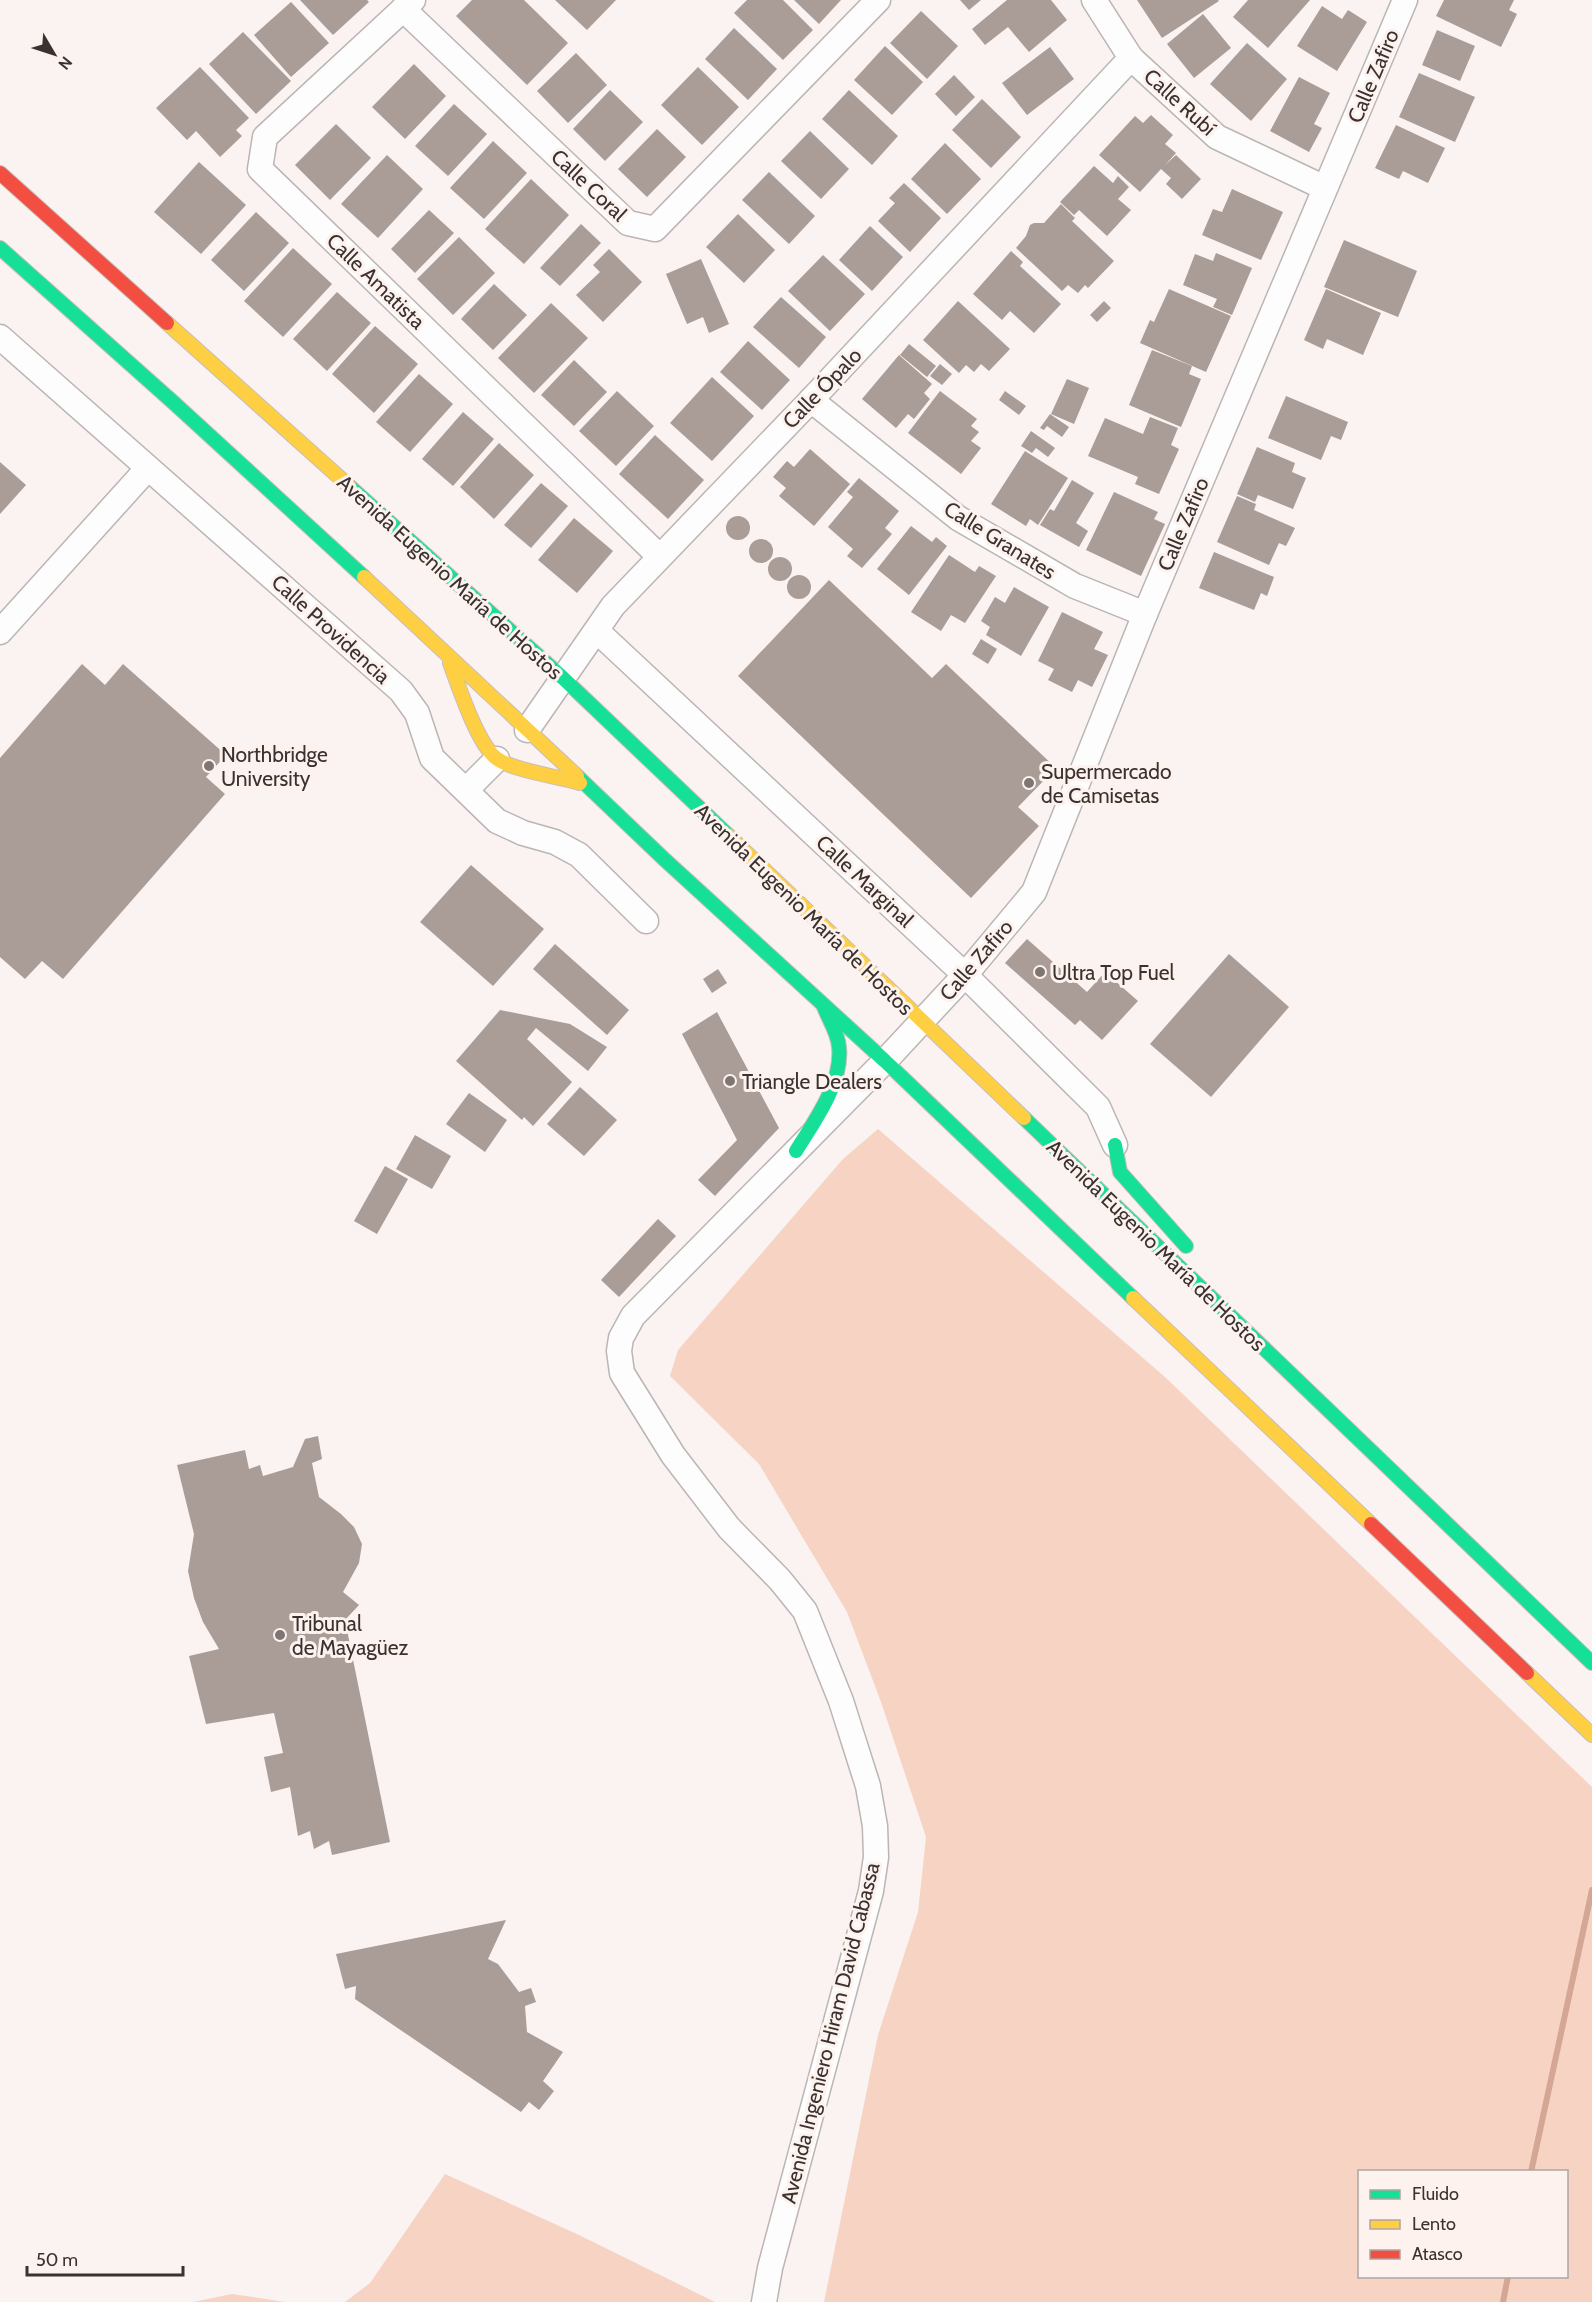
<svg xmlns="http://www.w3.org/2000/svg" width="1592" height="2302" font-family="Cabin,sans-serif">
<style>
.green{fill:#f7d3c4;fill-rule:evenodd}
.lines{fill:none;stroke-linecap:round;stroke-linejoin:round}
.stream{stroke:#d4a794;stroke-width:6}
.building{fill:#aa9c96}
.street-casing{stroke:#bbb5b3;stroke-width:27}
.fast-casing{stroke:#c8bebb;stroke-width:16}
.slow-casing{stroke:#c8bebb;stroke-width:16}
.jam-casing{stroke:#c8bebb;stroke-width:16}
.street{stroke:#fefdfd;stroke-width:24}
.fast{stroke:#16e098;stroke-width:14}
.slow{stroke:#ffcf43;stroke-width:14}
.jam{stroke:#f24e42;stroke-width:14}
.poi-dot{fill:#7d7673;stroke:#fdf2ee;stroke-width:2}
.labels{text-anchor:middle;dominant-baseline:central;stroke-width:6;stroke-linejoin:round;paint-order:stroke}
.street-label{font-size:21px;fill:#39322f;stroke:#fdf2ee}
.poi-label{font-size:21px;fill:#39322f;stroke:#fdf2ee;text-anchor:start}
</style>
<rect width="100%" height="100%" fill="#faf3f2"/>
<!-- green -->
<g class="green">
<path d="M878,1129l287,248 427,410v515h-768l54,-267 40,-123 8,-75 -45,-135 -34,-90 -88,-148 -89,-88 8,-26 165,-191zM1360,2172h206v104h-206z"/>
<path d="M445,2174l134,61 136,67h-370l25,-19z"/>
<path d="M232,2294l53,8h-92z"/>
</g>
<g class="lines">
<!-- stream -->
<g class="stream">
<path d="M1531,2172l61,-282"/>
<path d="M1503,2302l5,-26"/>
</g>
</g>
<!-- building -->
<g class="building">
<path d="M300,0h67l2,2 -36,33z"/>
<path d="M472,0h52l44,43 -41,42 -71,-69z"/>
<path d="M555,0h61l-29,30z"/>
<path d="M747,0h36l30,30 -30,30 -49,-47z"/>
<path d="M794,0h47l-22,24z"/>
<path d="M960,0h21l-12,10z"/>
<path d="M1007,0h44l16,20 -38,32 -21,-25 -23,18 -13,-16z"/>
<path d="M1137,0h81l1,1 -57,37z"/>
<path d="M1248,0h62l-42,48 -35,-31z"/>
<path d="M1444,0h70l-5,10 8,4 -16,33 -65,-31z"/>
<path d="M291,2l38,41 -38,34 -37,-42z"/>
<path d="M1322,6l20,13 6,-9 19,12 -30,49 -40,-25z"/>
<path d="M921,11l37,35 -31,33 -37,-36z"/>
<path d="M1203,14l28,34 -37,30 -27,-34z"/>
<path d="M734,28l43,41 -29,31 -43,-41z"/>
<path d="M1437,30l38,16 -15,35 -38,-16z"/>
<path d="M243,32l48,49 -35,33 -47,-50z"/>
<path d="M1247,43l40,36 -36,42 -41,-37z"/>
<path d="M885,46l38,36 -31,33 -38,-35z"/>
<path d="M1050,47l24,32 -47,36 -25,-32z"/>
<path d="M576,53l31,32 -39,38 -31,-32z"/>
<path d="M414,64l32,32 -41,43 -33,-32z"/>
<path d="M200,67l49,51 -13,12 6,6 -22,21 -24,-26 -9,9 -31,-32z"/>
<path d="M698,67l41,40 -37,38 -41,-40z"/>
<path d="M1419,73l56,24 -20,45 -56,-25z"/>
<path d="M954,75l21,22 -19,19 -21,-22z"/>
<path d="M1299,77l31,16 -16,31 8,4 -13,24 -39,-21z"/>
<path d="M610,90l33,32 -38,39 -32,-32z"/>
<path d="M849,90l49,46 -26,29 -50,-46z"/>
<path d="M982,99l39,38 -30,31 -39,-38z"/>
<path d="M454,104l33,30 -39,42 -33,-30z"/>
<path d="M1151,115l22,20 -8,9 11,9 -11,12 11,-10 25,24 -19,20 -16,-15 5,-6 -10,-9 -21,23 -41,-37 36,-39 8,7z"/>
<path d="M336,124l35,34 -41,42 -35,-35z"/>
<path d="M1396,125l49,23 -17,35 -25,-12 -4,8 -24,-11z"/>
<path d="M657,129l29,28 -39,40 -29,-28z"/>
<path d="M810,131l39,38 -28,30 -40,-38z"/>
<path d="M493,141l34,32 -43,46 -34,-31z"/>
<path d="M945,143l36,36 -34,35 -36,-35z"/>
<path d="M387,155l36,34 -45,49 -37,-34z"/>
<path d="M199,162l47,43 -45,49 -47,-42z"/>
<path d="M1094,166l19,17 5,-7 11,11 -11,12 13,11 -24,26 -28,-26 -5,5 -14,-13z"/>
<path d="M769,172l46,44 -26,28 -47,-44z"/>
<path d="M531,179l38,36 -45,49 -39,-35z"/>
<path d="M904,183l37,35 -31,34 -32,-31 17,-18 -6,-5z"/>
<path d="M1232,189l51,23 -22,48 -59,-25 11,-26 9,3z"/>
<path d="M1061,204l14,14 -3,3 42,40 -26,27 -3,-3 -7,8 -10,-8 -6,6 -46,-43 10,-12 4,-11 4,-2h10z"/>
<path d="M429,210l25,23 -39,40 -24,-24z"/>
<path d="M256,212l33,31 -45,48 -33,-31z"/>
<path d="M738,214l37,36 -31,33 -38,-36z"/>
<path d="M581,224l20,19 -41,43 -20,-18z"/>
<path d="M870,226l33,31 -31,34 -33,-31z"/>
<path d="M459,237l36,36 -42,42 -36,-36z"/>
<path d="M1344,240l73,31 -19,46 -74,-30z"/>
<path d="M293,248l39,36 -49,53 -39,-36z"/>
<path d="M609,249l33,33 -39,40 -27,-27 24,-23 -7,-7z"/>
<path d="M1011,251l12,11 -3,4 41,38 -27,29 -24,-22 -8,9 -29,-26z"/>
<path d="M1216,253l36,15 -20,47 -19,-8 4,-8 -34,-14 12,-31 18,7z"/>
<path d="M823,255l42,39 -35,37 -42,-40z"/>
<path d="M701,259l28,65 -20,9 -6,-16 -16,7 -21,-50z"/>
<path d="M494,284l33,31 -34,35 -32,-31z"/>
<path d="M1169,289l62,27 -25,56 -66,-29 10,-23 4,2z"/>
<path d="M1326,289l55,24 -18,42 -36,-16 -4,10 -19,-9z"/>
<path d="M337,292l34,31 -44,48 -34,-32z"/>
<path d="M781,297l45,40 -27,31 -46,-41z"/>
<path d="M958,301l52,48 -21,22 -8,-7 -7,8 -8,-7 -7,8 -36,-33z"/>
<path d="M1104,301l7,7 -14,14 -7,-7z"/>
<path d="M551,303l37,35 -54,55 -36,-35z"/>
<path d="M375,326l43,38 -44,49 -42,-39z"/>
<path d="M748,341l42,39 -28,30 -42,-38z"/>
<path d="M909,344l27,22 -9,11 -27,-22z"/>
<path d="M1152,350l40,16 -3,8 12,5 -20,48 -52,-22z"/>
<path d="M899,355l33,29 -8,9 6,6 -16,20 -6,-5 -12,14 -34,-29z"/>
<path d="M574,360l33,32 -33,34 -33,-31z"/>
<path d="M940,364l12,10 -10,11 -12,-9z"/>
<path d="M419,374l34,30 -43,48 -34,-30z"/>
<path d="M712,377l42,39 -42,45 -42,-38z"/>
<path d="M1067,379l22,9 -15,36 -23,-10z"/>
<path d="M617,391l37,35 -38,40 -37,-35z"/>
<path d="M940,391l37,28 -6,7 8,6 -8,9 10,7 -20,26 -53,-41z"/>
<path d="M1005,391l21,15 -7,9 -20,-15z"/>
<path d="M1286,396l62,26 -7,18 -10,-4 -10,24 -53,-22z"/>
<path d="M463,412l31,27 -41,47 -31,-27z"/>
<path d="M1050,414l19,13 -7,10 -15,-11 -3,4 -4,-2z"/>
<path d="M1150,417l28,11 -7,17 8,4 -20,45 -24,-10 3,-7 -50,-21 17,-38 38,16z"/>
<path d="M1031,431l24,17 -7,9 -12,-9 -4,5 -11,-7z"/>
<path d="M655,435l49,45 -36,39 -49,-45z"/>
<path d="M499,443l35,32 -40,44 -34,-32z"/>
<path d="M1257,447l38,16 -3,9 14,6 -13,31 -35,-14 -3,7 -18,-8z"/>
<path d="M810,449l40,35 -36,42 -35,-30 7,-8 -13,-11 14,-16 7,6z"/>
<path d="M1025,451l43,27 -30,47 -8,-6 -4,7 -35,-22z"/>
<path d="M0,462l26,23 -26,29z"/>
<path d="M859,478l40,33 -14,17 7,6 -30,34 -15,-12 6,-7 -25,-22 25,-30 -6,-5z"/>
<path d="M1072,480l22,13 -18,30 12,8 -9,16 -39,-22 10,-16 4,2z"/>
<path d="M541,483l27,23 -37,42 -27,-23z"/>
<path d="M1114,492l44,20 -4,7 11,5 -24,52 -55,-26z"/>
<path d="M1237,496l19,8 -2,6 41,18 -9,18 -7,-3 -10,22 -52,-23z"/>
<circle cx="738" cy="528" r="12"/>
<path d="M574,518l39,33 -36,42 -39,-33z"/>
<path d="M911,526l21,16 4,-5 11,9 -38,49 -32,-26z"/>
<circle cx="761" cy="551" r="12"/>
<path d="M1214,552l60,25 -7,19 -6,-3 -7,17 -55,-22z"/>
<path d="M949,555l26,17 4,-6 17,10 -31,47 -14,-8 -10,16 -30,-19z"/>
<circle cx="780" cy="569" r="12"/>
<circle cx="799" cy="587" r="12"/>
<path d="M829,580l103,98 14,-14 110,104 -38,39 21,19 -68,72 -233,-222z"/>
<path d="M1014,587l35,20 -28,49 -35,-21 4,-8 -9,-6 14,-24 10,6z"/>
<path d="M1062,612l41,20 -9,17 14,6 -16,32 -14,-7 -6,12 -24,-12 6,-11 -16,-8z"/>
<path d="M981,639l16,10 -9,15 -16,-10z"/>
<path d="M82,664l23,21 18,-21 103,91 -20,22 19,17 -162,185 -21,-18 -17,18 -25,-22v-199z"/>
<path d="M471,865l73,64 -51,57 -73,-64z"/>
<path d="M1027,939l60,53 18,-20 33,29 -36,39 -22,-20 -5,5 -70,-62z"/>
<path d="M555,944l74,66 -22,25 -74,-66z"/>
<path d="M1229,954l60,53 -78,90 -61,-53z"/>
<path d="M718,969l9,14 -15,10 -9,-14z"/>
<path d="M500,1010l70,14 37,23 -19,24 -52,-43 -9,11 45,43 -39,44 -9,-9 -2,3 -66,-59z"/>
<path d="M717,1012l62,116 -64,68 -17,-16 39,-40 -55,-106z"/>
<path d="M580,1087l37,33 -33,36 -37,-32z"/>
<path d="M469,1093l38,27 -22,32 -39,-28z"/>
<path d="M415,1135l36,21 -19,33 -36,-20z"/>
<path d="M385,1166l23,13 -31,55 -23,-13z"/>
<path d="M658,1219l18,17 -57,61 -18,-17z"/>
<path d="M318,1436l4,23 -10,4 7,34 22,17 13,13 8,17 -3,19 -16,29 16,13 -14,15 45,222 -58,13 -3,-14 -15,8 -4,-18 -12,5 -8,-49 -19,5 -7,-35 19,-4 -9,-40 -68,11 -17,-68 30,-7 -16,-27 -9,-24 -6,-27 6,-37 -17,-69 68,-15 4,19 11,-4 3,11 30,-9 12,-28z"/>
<path d="M506,1920l-18,39 10,5 21,28 12,-4 5,14 -11,4 2,26 36,20 -20,29 11,10 -15,19 -10,-8 -8,10 -166,-113 1,-13 -11,3 -9,-35z"/>
</g>
<g class="lines">
<!-- street casing -->
<g class="street-casing">
<g id="street">
<path d="M413,0l-148,137 -5,32 399,387"/>
<path d="M1094,0l37,58 86,79 108,51"/>
<path d="M403,9l225,214 27,6 223,-229"/>
<path d="M0,337l401,354 16,22 15,45 65,63 26,12 32,9 24,13 67,66"/>
<path d="M811,400l147,118 117,68 70,28"/>
<path d="M597,631l368,344 133,132 17,38"/>
<path d="M0,632l148,-164"/>
<path d="M527,730l86,-124 198,-206 320,-342"/>
<path d="M466,790l31,-31"/>
<path d="M764,2302l6,-34 101,-377 5,-34 -1,-31 -7,-40 -27,-85 -36,-90 -25,-31 -51,-52 -56,-73 -51,-82 -3,-22 2,-13 12,-22 252,-255 80,-86 69,-83 111,-278 260,-614"/>
</g>
</g>
<!-- fast casing -->
<g class="fast-casing">
<g id="fast">
<path d="M0,248l174,155 190,174"/>
<path d="M349,486l214,192 166,158"/>
<path d="M577,776l87,83 221,202 248,237"/>
<path d="M1024,1118l568,545"/>
<path d="M1115,1145l5,27 66,74"/>
<path d="M796,1151c18,-29 47,-68 43,-104 -1,-14 -10,-27 -15,-40"/>
</g>
</g>
<!-- slow casing -->
<g class="slow-casing">
<g id="slow">
<path d="M167,323l182,163"/>
<path d="M364,577l213,199"/>
<path d="M450,663c9,24 27,80 46,95 15,12 64,19 84,25"/>
<path d="M729,836l295,282"/>
<path d="M1133,1298l238,226"/>
<path d="M1527,1673l65,62"/>
</g>
</g>
<!-- jam casing -->
<g class="jam-casing">
<g id="jam">
<path d="M0,173l167,150"/>
<path d="M1371,1524l156,149"/>
</g>
</g>
<!-- street -->
<use href="#street" class="street"/>
<!-- fast -->
<use href="#fast" class="fast"/>
<!-- slow -->
<use href="#slow" class="slow"/>
<!-- jam -->
<use href="#jam" class="jam"/>
</g>
<!-- markers -->
<g class="poi-dot">
<circle cx="209" cy="766" r="6"/>
<circle cx="1029" cy="783" r="6"/>
<circle cx="1040" cy="972" r="6"/>
<circle cx="730" cy="1081" r="6"/>
<circle cx="280" cy="1635" r="6"/>
</g>
<g class="labels">
<!-- street labels -->
<g class="street-label">
<text transform="translate(1373 76) rotate(-67)">Calle Zafiro</text>
<text transform="translate(1180 102) rotate(42)">Calle Rubí</text>
<text transform="translate(589 185) rotate(43)">Calle Coral</text>
<text transform="translate(376 281) rotate(44)">Calle Amatista</text>
<text transform="translate(822 388) rotate(-46)">Calle Ópalo</text>
<text transform="translate(1183 524) rotate(-67)">Calle Zafiro</text>
<text transform="translate(1000 540) rotate(32)">Calle Granates</text>
<text transform="translate(450 577) rotate(42)">Avenida Eugenio María de Hostos</text>
<text transform="translate(331 629) rotate(42)">Calle Providencia</text>
<text transform="translate(865 881) rotate(43)">Calle Marginal</text>
<text transform="translate(804 909) rotate(44)">Avenida Eugenio María de Hostos</text>
<text transform="translate(976 960) rotate(-49)">Calle Zafiro</text>
<text transform="translate(1156 1245) rotate(44)">Avenida Eugenio María de Hostos</text>
<text transform="translate(830 2033) rotate(-76)">Avenida Ingeniero Hiram David Cabassa</text>
</g>
<!-- poi labels -->
<g class="poi-label">
<text x="221" y="754">Northbridge<tspan x="221" dy="24">University</tspan></text>
<text x="1041" y="771">Supermercado<tspan x="1041" dy="24">de Camisetas</tspan></text>
<text x="1052" y="972">Ultra Top Fuel</text>
<text x="742" y="1081">Triangle Dealers</text>
<text x="292" y="1623">Tribunal<tspan x="292" dy="24">de Mayagüez</tspan></text>
</g>
</g>
<!-- legend -->
<rect x="1358" y="2170" width="210" height="108" fill="#fdf2ee" stroke="#afa5a2" stroke-width="1.5"/>
<rect x="1370" y="2190" width="30" height="9" fill="#16e098" stroke="#afa5a2" stroke-width="1.5"/>
<text x="1412" y="2200" font-size="18" fill="#39322f">Fluido</text>
<rect x="1370" y="2220" width="30" height="9" fill="#ffcf43" stroke="#afa5a2" stroke-width="1.5"/>
<text x="1412" y="2230" font-size="18" fill="#39322f">Lento</text>
<rect x="1370" y="2250" width="30" height="9" fill="#f24e42" stroke="#afa5a2" stroke-width="1.5"/>
<text x="1412" y="2260" font-size="18" fill="#39322f">Atasco</text>
<!-- north arrow -->
<g transform="translate(54 54) rotate(129)" stroke="#fdf2ee" stroke-width="4.5" paint-order="stroke">
<path d="M0-4.5L10 22L0 15L-10 22Z" fill="#39322f"/>
<text y="-9" font-size="16" font-weight="bold" text-anchor="middle" fill="#39322f">N</text>
</g>
<!-- scale -->
<path d="M27 2266v9h156v-9" fill="none" stroke="#39322f" stroke-width="3"/>
<text x="36" y="2266" font-size="18" fill="#39322f" stroke="#fdf2ee" stroke-width="4.5" paint-order="stroke">50 m</text>
</svg>
